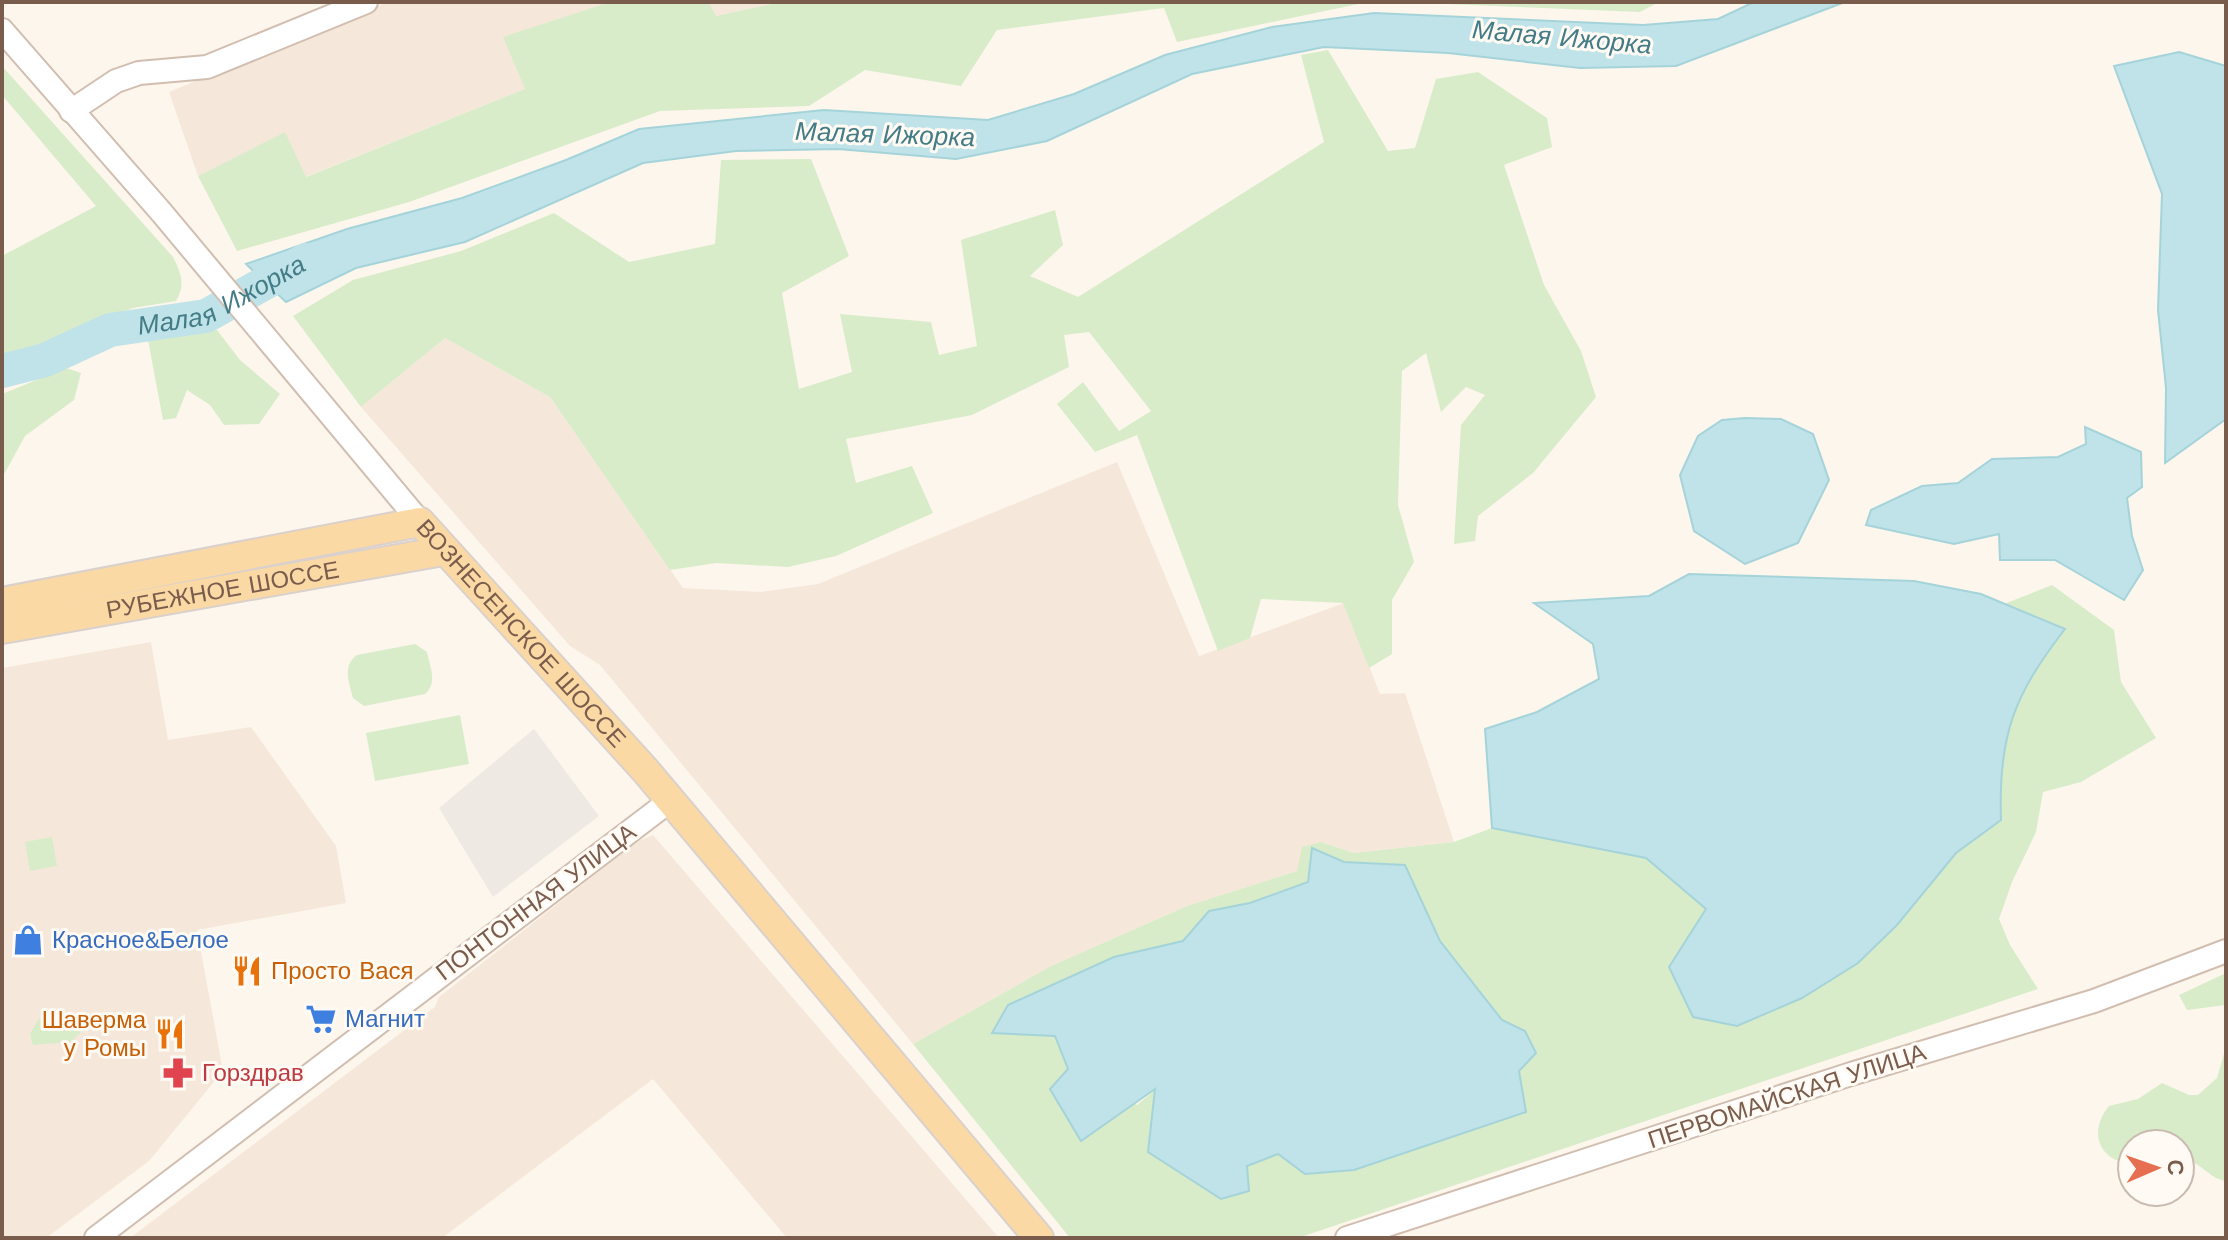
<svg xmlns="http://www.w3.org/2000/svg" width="2228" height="1240" font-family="'Work Sans',sans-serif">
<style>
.residential{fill:#f5e8da}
.industrial{fill:#efe9e4}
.green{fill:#d8ecc9;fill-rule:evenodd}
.water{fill:#bfe3e8;stroke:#a5d3da;stroke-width:2}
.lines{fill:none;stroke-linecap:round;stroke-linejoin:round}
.river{stroke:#bfe3e8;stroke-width:34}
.minor-casing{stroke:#d1beb0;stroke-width:26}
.major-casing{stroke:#dad1cd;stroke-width:32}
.minor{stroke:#fff;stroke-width:22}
.major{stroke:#fbd9a5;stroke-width:28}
.labels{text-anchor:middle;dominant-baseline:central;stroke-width:6;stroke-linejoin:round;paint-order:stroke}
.street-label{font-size:24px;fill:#7a5c4d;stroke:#fffaf3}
.shop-label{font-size:24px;fill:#366cbe;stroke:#fffaf3;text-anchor:start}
.food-label{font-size:24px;fill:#c56008;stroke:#fffaf3;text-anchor:start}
.health-label{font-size:24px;fill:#be3a42;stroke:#fffaf3;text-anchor:start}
.water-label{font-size:26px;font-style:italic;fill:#437c86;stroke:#fffaf3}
</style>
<rect width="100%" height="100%" fill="#fdf6ec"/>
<!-- residential -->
<g class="residential">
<path d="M388,2h222l-106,35 21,52 -220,88 -20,-44 -87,43 -29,-84z"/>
<path d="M709,2h71l-64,14z"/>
<path d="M445,338l105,59 133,191 78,4 57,-8 299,-122 82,194 145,-53 36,91 25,-1 49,149 -100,11 -33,-11 -24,29 -110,35 -136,60 -138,78 -313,-379 -30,-19 -209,-239z"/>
<path d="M151,642l17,98 83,-13 85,119 10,57 -149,27 26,141 -74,90 -103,77h-44v-570z"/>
<path d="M653,835l346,403h-212l-134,-159 -211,159h-312l305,-231 4,-10 197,-155z"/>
</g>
<!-- industrial -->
<path class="industrial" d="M534,729l65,87 -106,81 -54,-89z"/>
<!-- green -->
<g class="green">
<path d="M610,2h99l7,14 64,-14h588l-191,40 -13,-34 -167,22 -36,56 -96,-16 -56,36 -149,5 -251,91 -172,49 -39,-75 87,-44 21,45 219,-88 -22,-52z"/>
<path d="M1398,2h261l-19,10z"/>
<path d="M1328,50l60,101 27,-3 21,-69 42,-7 69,46 5,29 -48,18 40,120 37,66 15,46 -63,76 -55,43 -3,25 -21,3 7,-119 24,-30 -19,-8 -25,25 -15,-59 -24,18 -4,134 16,57 -22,38v54l-23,14 -26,-65 -82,-4 -11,39 -32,13 -81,-216 -42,17 -38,-48 26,-22 36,49 32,-20 -62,-79 -25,3 5,32 -97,48 -126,24 10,44 56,-17 21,47 -97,43 -48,11 -72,-4 -46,7 -120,-173 -105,-59 -84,69 -68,-91 60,-36 108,-29 93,-38 75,49 86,-18 6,-84 90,-1 38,97 -67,37 17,96 53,-17 -12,-58 91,8 8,33 38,-9 -16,-106 94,-30 8,35 -33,31 48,21 246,-155 -23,-87z"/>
<path d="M2,66l171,191c8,16 13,27 3,44l-43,7 -98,39 -33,7v-98l94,-50 -94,-111z"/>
<path d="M217,330l23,30 40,34 -21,30 -35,1 -14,-20 -23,-15 -11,28 -13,2 -15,-80z"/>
<path d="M66,368l15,5 -7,27 -49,36 -23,42v-84z"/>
<path d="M2052,585l62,45 7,52 35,56 -75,44 -38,10 -7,40 -24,50 -13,37 11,26 28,44 -740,249h-228l-157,-194 138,-78 136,-60 110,-35 5,-24 19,-5 33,11 100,-11 38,-14 154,30 60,51 -37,58 189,-4 39,-38 59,-72 45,-33c-3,-84 13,-125 64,-191l-61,-25zM1313,848l30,14 62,3 35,76 62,79 23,11 -6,40 6,41 -246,42 -32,12 -26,33 -32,-23 -33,-87 -19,16 -69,-35 -13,-34 -63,-4 16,-27 106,-48 69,-16 26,-30 40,-8 59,-21z"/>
<path d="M415,644l12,8c3,15 11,31 -2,42l-61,12 -11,-8c-4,-16 -11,-32 4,-43z"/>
<path d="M460,715l9,49 -94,17 -9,-48z"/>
<path d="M52,837l5,29 -27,5 -5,-29z"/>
<path d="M2226,973v32l-39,5 -8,-15z"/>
<path d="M55,1013l22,8 3,12 -9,9 -38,3 -3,-11 8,-14z"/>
<path d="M2226,1047v134c-17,-2 -24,-19 -40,-20l-6,6v-23h-48v20c-34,-3 -44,-33 -23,-58l29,-7 24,-16 27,12h9l19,-17z"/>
</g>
<!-- water -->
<g class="water">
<path d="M1754,2h91l-169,64 -96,2 -132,-15 -124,-6 -132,27 -145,67 -91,18 -118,-10 -102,2 -93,12 -178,79 -109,26 -70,34 -40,-38 101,-35 115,-31 104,-38 73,-31 185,-19 164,10 86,-26 91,-39 107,-28 102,-14 269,12 75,-6z"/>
<path d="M2179,52l47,14v353l-61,44 1,-75 -8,-78 4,-116 -48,-128z"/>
<path d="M1745,418l36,1 32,15 16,46 -31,63 -53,21 -51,-33 -14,-56 18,-39 24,-16z"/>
<path d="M2085,427l56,25 1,35 -15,11 5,38 11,34 -19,30 -69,-40h-55l-1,-26 -45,10 -88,-19 5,-15 51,-24 36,-3 34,-24 66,-2 28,-13z"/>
<path d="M1689,574l225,7 67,13 84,35c-51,66 -67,106 -64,191l-45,33 -59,72 -39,38 -56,35 -65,28 -44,-9 -24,-50 37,-58 -60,-51 -154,-30 -7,-99 52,-17 62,-33 -6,-35 -59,-41 115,-7z"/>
<path d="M1312,848l32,14 61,3 35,76 62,79 23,11 11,22 -17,18 7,41 -172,58 -49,4 -27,-20 -31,12 2,25 -28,8 -73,-47 7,-63 -74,52 -31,-52 18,-20 -13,-33 -63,-3 16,-28 106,-48 69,-16 26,-30 41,-8 58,-21z"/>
</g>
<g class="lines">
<!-- river -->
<path class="river" id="s1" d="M2,371l43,-11 65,-30 96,-14 100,-56"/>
<!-- minor casing -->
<g class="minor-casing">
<g id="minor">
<path d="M2,30l160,183 258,309"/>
<path d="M71,111l45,-30 23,-8 68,-6 159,-65"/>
<path d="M96,1238l575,-438"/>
<path d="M1347,1238l504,-164 243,-73 132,-50"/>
</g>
</g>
<!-- major casing -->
<g class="major-casing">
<g id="major">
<path id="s2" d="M2,602l418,-80 225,248 394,468"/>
<path id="s3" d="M2,629l441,-78"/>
</g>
</g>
<!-- minor -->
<use href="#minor" class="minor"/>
<!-- major -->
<use href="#major" class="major"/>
</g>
<!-- icons -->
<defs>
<g id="shop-bare" transform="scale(2.4)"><path d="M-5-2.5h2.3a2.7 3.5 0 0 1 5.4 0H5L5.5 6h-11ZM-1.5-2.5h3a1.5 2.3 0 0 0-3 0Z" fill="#3f7fe0" stroke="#fffaf3" stroke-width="2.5" paint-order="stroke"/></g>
<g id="restaurant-bare" transform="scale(2.4)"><path d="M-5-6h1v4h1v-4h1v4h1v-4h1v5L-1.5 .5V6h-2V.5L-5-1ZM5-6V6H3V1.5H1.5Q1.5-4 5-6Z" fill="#e8710a" stroke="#fffaf3" stroke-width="2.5" paint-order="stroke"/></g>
<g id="supermarket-bare" transform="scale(2.4)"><path d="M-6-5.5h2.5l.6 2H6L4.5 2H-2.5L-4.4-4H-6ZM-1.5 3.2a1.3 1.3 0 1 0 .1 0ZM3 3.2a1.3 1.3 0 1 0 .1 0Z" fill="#3f7fe0" stroke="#fffaf3" stroke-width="2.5" paint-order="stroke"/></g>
<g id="pharmacy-bare" transform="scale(2.4)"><path d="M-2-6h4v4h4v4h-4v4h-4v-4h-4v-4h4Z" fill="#e0444e" stroke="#fffaf3" stroke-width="2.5" paint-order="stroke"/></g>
</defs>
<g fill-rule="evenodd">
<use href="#shop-bare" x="28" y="940"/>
<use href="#restaurant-bare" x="247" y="971"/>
<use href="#supermarket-bare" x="321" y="1019"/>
<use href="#restaurant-bare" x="170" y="1034"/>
<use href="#pharmacy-bare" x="178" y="1073"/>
</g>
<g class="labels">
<!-- street labels -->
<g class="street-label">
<text stroke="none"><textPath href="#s3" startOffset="224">РУБЕЖНОЕ ШОССЕ</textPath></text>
<text stroke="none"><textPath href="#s2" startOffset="576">ВОЗНЕСЕНСКОЕ ШОССЕ</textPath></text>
<text transform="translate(536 902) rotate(-37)">ПОНТОННАЯ УЛИЦА</text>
<text transform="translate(1787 1096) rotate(-18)">ПЕРВОМАЙСКАЯ УЛИЦА</text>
</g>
<!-- shop labels -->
<g class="shop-label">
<text x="52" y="940">Красное&amp;Белое</text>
<text x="345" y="1019">Магнит</text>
</g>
<!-- food labels -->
<g class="food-label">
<text x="271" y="971">Просто Вася</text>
<text x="146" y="1020" text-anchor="end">Шаверма<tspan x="146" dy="28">у Ромы</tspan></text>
</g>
<!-- health labels -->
<g class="health-label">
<text x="202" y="1073">Горздрав</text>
</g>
<!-- water labels -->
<g class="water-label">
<text transform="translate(1562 37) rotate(5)">Малая Ижорка</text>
<text transform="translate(885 134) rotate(2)">Малая Ижорка</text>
<text stroke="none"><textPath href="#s1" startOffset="234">Малая Ижорка</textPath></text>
</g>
</g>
<!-- border -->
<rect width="2228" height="1240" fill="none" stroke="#7a5c4d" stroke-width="8"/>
<!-- north arrow -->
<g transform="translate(2156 1168) rotate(88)"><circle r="38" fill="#fffaf3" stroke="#cabbb1" stroke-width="2"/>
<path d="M0-6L14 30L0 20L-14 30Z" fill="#e76f51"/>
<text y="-12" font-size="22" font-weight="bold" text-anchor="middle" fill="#7a5c4d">С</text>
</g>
</svg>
